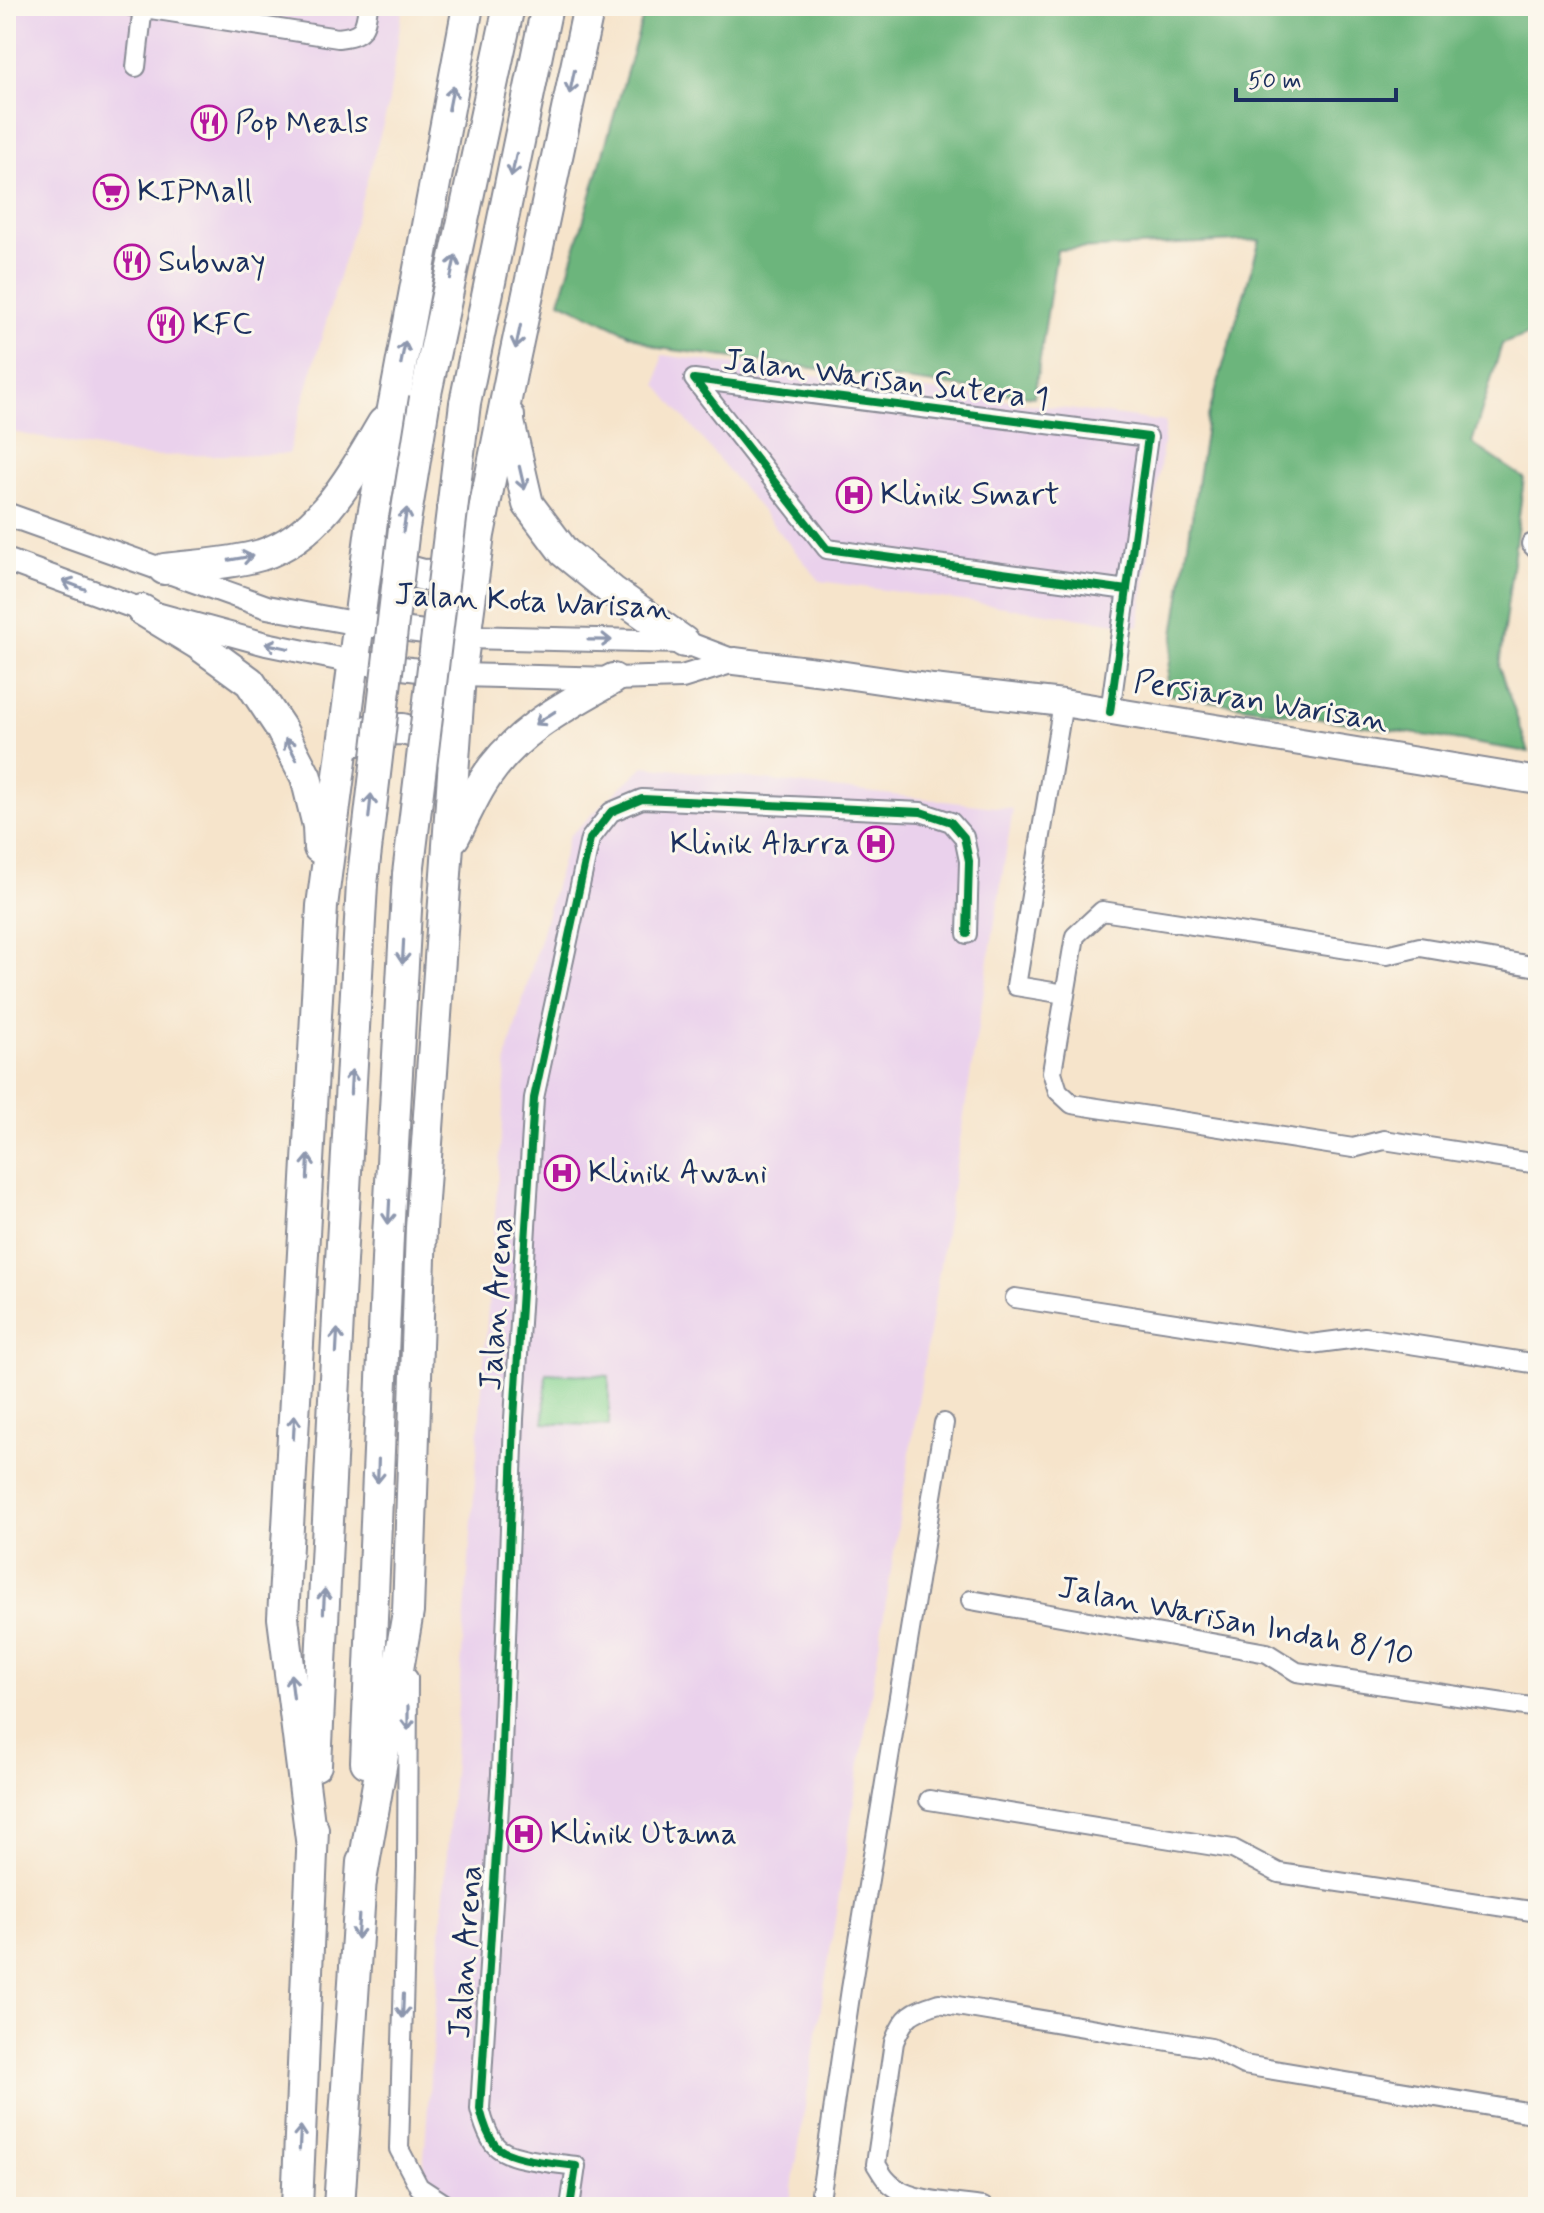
<svg xmlns="http://www.w3.org/2000/svg" width="1544" height="2213" font-family="Mynerve,sans-serif">
<style>
.built{fill:#ead1ec}
.green{fill:#86d392;stroke:#508178;stroke-width:2}
.forest{fill:#6cb57c;stroke:#44726d;stroke-width:2}
.lines{fill:none;stroke-linecap:round;stroke-linejoin:round}
.minor-casing{stroke:#888a94;stroke-width:22}
.tertiary-casing{stroke:#888a94;stroke-width:26}
.secondary-casing{stroke:#888a94;stroke-width:30}
.trunk-casing{stroke:#888a94;stroke-width:34}
.minor{stroke:#fff;stroke-width:18}
.tertiary{stroke:#fff;stroke-width:22}
.secondary{stroke:#fff;stroke-width:26}
.trunk{stroke:#fff;stroke-width:30}
.trunk-bridge-casing{stroke:#888a94;stroke-width:34;stroke-linecap:butt}
.trunk-bridge{stroke:#fff;stroke-width:30}
.cycleway-casing{stroke:#fbf7ec;stroke-width:13}
.cycleway{stroke:#00873e;stroke-width:8}
.oneway{stroke:#8d97ae}
.labels{text-anchor:middle;dominant-baseline:central;stroke-width:6;stroke-linejoin:round;paint-order:stroke}
.poi-label{font-size:32px;fill:#1b2f5e;stroke:#fbf7ec;text-anchor:start}
.street-label{font-size:32px;fill:#1b2f5e;stroke:#fbf7ec}
</style>
<rect width="100%" height="100%" fill="#fbf7ec"/>
<filter id="ink" filterUnits="userSpaceOnUse"><feTurbulence type="fractalNoise" baseFrequency=".0125" numOctaves="2"/><feDisplacementMap in="SourceGraphic" scale="16" xChannelSelector="R" yChannelSelector="G"/><feConvolveMatrix kernelMatrix="1 2 1 2 8 2 1 2 1" color-interpolation-filters="sRGB"/></filter>
<filter id="wash" filterUnits="userSpaceOnUse"><feTurbulence type="fractalNoise" baseFrequency=".006" numOctaves="4" result="noise"/><feDisplacementMap in="SourceGraphic" scale="32" xChannelSelector="R" yChannelSelector="G"/><feGaussianBlur stdDeviation="1.8" result="paint"/><feColorMatrix in="noise" values="0 0 0 0 0 0 0 0 0 0 0 0 0 0 0 0 0 1.4 0 .05"/><feComposite in="paint" operator="in"/></filter>
<g filter="url(#wash)">
<rect width="100%" height="100%" fill="#f6e4cb"/>
<!-- built -->
<g class="built">
<path d="M6,6h397l-15,101 -100,347 -146,2 -136,-25z"/>
<path d="M662,355l504,67 -27,204 -319,-45 -163,-196z"/>
<path d="M644,766l369,43 -224,1398h-295l-49,-9 -23,-13 85,-1129 62,-220z"/>
</g>
<!-- green -->
<path class="green" d="M546,1373l63,3v50l-65,-3z"/>
<!-- forest -->
<path class="forest" d="M646,6h892v325l-36,13 -30,99 52,35 -25,189 30,85 -364,-58 42,-274 53,-180 -203,10 -23,147 -376,-49 -98,-47z"/>
</g>
<g filter="url(#ink)">
<g class="lines">
<!-- minor casing -->
<g class="minor-casing">
<g id="minor">
<path d="M131,6l207,32c25,-3 27,-8 30,-32"/>
<path d="M136,67l7,-61"/>
<path d="M1531,544l7,7"/>
<path d="M1063,703l-47,283 49,8"/>
<path d="M1110,712l38,-275 -454,-58 133,170 300,41"/>
<path d="M1538,967l-118,-20 -33,8 -285,-44 -27,25 -23,136 6,19 14,13 281,44 31,-8 154,24"/>
<path d="M1015,1298l296,46 54,-7 173,27"/>
<path d="M971,1600l296,53 30,19 241,36"/>
<path d="M408,1678l-1,190 -8,281 20,38 29,19"/>
<path d="M929,1800l304,49 46,24 259,39"/>
<path d="M570,2207l6,-41c-20,-3 -69,-6 -81,-21 -8,-10 -12,-24 -15,-36l21,-335 13,-355 20,-321 56,-259 21,-27 31,-13 279,13 30,10 13,15 5,24 -2,73"/>
<path d="M819,2207l32,-218 93,-566"/>
<path d="M983,2207c-24,-4 -68,-5 -87,-19 -10,-6 -14,-14 -20,-24l18,-122c11,-28 18,-30 45,-39l272,45 33,17 294,49"/>
</g>
</g>
<!-- tertiary casing -->
<g class="tertiary-casing">
<g id="tertiary">
<path d="M6,514l261,93 92,17 107,13 218,5 50,19"/>
<path d="M6,560l136,50 124,34 87,18 107,13 153,4 69,-2 52,-16"/>
</g>
</g>
<!-- secondary casing -->
<g class="secondary-casing">
<path id="secondary" d="M734,661l98,12 101,15 130,15 475,78"/>
</g>
<!-- trunk casing -->
<g class="trunk-casing">
<g id="trunk">
<path d="M425,398l84,-392"/>
<path d="M465,403l82,-397"/>
<path d="M509,416v6l19,82 36,48 48,39 72,51"/>
<path d="M383,551l11,16 29,8 29,-1 12,-13"/>
<path d="M164,569c32,-4 66,-5 97,-14 60,-19 92,-82 122,-132"/>
<path d="M142,610l56,34 52,38 30,45 26,50 12,49 1,22"/>
<path d="M359,740l11,-10 33,-1 30,9 10,13"/>
<path d="M454,837c10,-18 18,-38 29,-55 31,-50 80,-75 130,-103"/>
<path d="M366,1762l22,-526 20,-362"/>
<path d="M316,1765l23,-468 23,-413"/>
<path d="M312,1847l-29,-229 39,-712 50,-385 96,-515"/>
<path d="M361,1881l47,-269 13,-384 39,-553 19,-140 32,-161 78,-368"/>
<path d="M297,2207l16,-378"/>
<path d="M339,2207l23,-345"/>
</g>
</g>
<!-- minor -->
<use href="#minor" class="minor"/>
<!-- tertiary -->
<use href="#tertiary" class="tertiary"/>
<!-- secondary -->
<use href="#secondary" class="secondary"/>
<!-- trunk -->
<use href="#trunk" class="trunk"/>
<!-- trunk-bridge casing -->
<g class="trunk-bridge-casing">
<g id="trunk-bridge">
<path d="M408,874l57,-471"/>
<path d="M362,884l42,-356 21,-130"/>
</g>
</g>
<!-- trunk-bridge -->
<use href="#trunk-bridge" class="trunk-bridge"/>
<!-- cycleway casing -->
<g class="cycleway-casing">
<g id="cycleway">
<path d="M1110,712l38,-275 -454,-58 133,170 300,41"/>
<path d="M570,2207l6,-41c-20,-3 -69,-6 -81,-21 -8,-10 -12,-24 -15,-36l21,-335 13,-355 20,-321 56,-259 21,-27 31,-13 279,13 30,10 13,15 5,24 -2,73"/>
</g>
</g>
<!-- cycleway -->
<use href="#cycleway" class="cycleway"/>
</g>
<!-- one-way arrows -->
<defs><path id="oneway-shaft" d="M-6 0H5M1.5-3L5.5 0L1.5 3" fill="none" stroke-width="1.6" stroke-linecap="round" stroke-linejoin="round" transform="scale(2)"/></defs>
<g class="oneway">
<use href="#oneway-shaft" transform="translate(572 82) rotate(102)"/>
<use href="#oneway-shaft" transform="translate(451 98) rotate(-79)"/>
<use href="#oneway-shaft" transform="translate(514 165) rotate(102)"/>
<use href="#oneway-shaft" transform="translate(453 267) rotate(-78)"/>
<use href="#oneway-shaft" transform="translate(518 337) rotate(102)"/>
<use href="#oneway-shaft" transform="translate(403 353) rotate(-79)"/>
<use href="#oneway-shaft" transform="translate(522 478) rotate(77)"/>
<use href="#oneway-shaft" transform="translate(405 520) rotate(-81)"/>
<use href="#oneway-shaft" transform="translate(241 558) rotate(-10)"/>
<use href="#oneway-shaft" transform="translate(74 585) rotate(-159)"/>
<use href="#oneway-shaft" transform="translate(600 640) rotate(1)"/>
<use href="#oneway-shaft" transform="translate(277 646) rotate(-168)"/>
<use href="#oneway-shaft" transform="translate(545 718) rotate(147)"/>
<use href="#oneway-shaft" transform="translate(291 749) rotate(-118)"/>
<use href="#oneway-shaft" transform="translate(370 806) rotate(-84)"/>
<use href="#oneway-shaft" transform="translate(403 952) rotate(93)"/>
<use href="#oneway-shaft" transform="translate(351 1082) rotate(-87)"/>
<use href="#oneway-shaft" transform="translate(308 1167) rotate(-87)"/>
<use href="#oneway-shaft" transform="translate(389 1212) rotate(93)"/>
<use href="#oneway-shaft" transform="translate(337 1341) rotate(-87)"/>
<use href="#oneway-shaft" transform="translate(294 1427) rotate(-87)"/>
<use href="#oneway-shaft" transform="translate(378 1471) rotate(92)"/>
<use href="#oneway-shaft" transform="translate(324 1601) rotate(-87)"/>
<use href="#oneway-shaft" transform="translate(292 1686) rotate(-97)"/>
<use href="#oneway-shaft" transform="translate(408 1718) rotate(90)"/>
<use href="#oneway-shaft" transform="translate(358 1927) rotate(94)"/>
<use href="#oneway-shaft" transform="translate(403 2006) rotate(92)"/>
<use href="#oneway-shaft" transform="translate(300 2138) rotate(-87)"/>
</g>
</g>
<!-- icons -->
<defs>
<g id="restaurant-ring" transform="scale(1.8)"><circle r="9.5" fill="#fbf7ec" stroke="#b5179e" stroke-width="1.5"/><path d="M-5-6h1v4h1v-4h1v4h1v-4h1v5L-1.5 .5V6h-2V.5L-5-1ZM5-6V6H3V1.5H1.5Q1.5-4 5-6Z" fill="#b5179e"/></g>
<g id="supermarket-ring" transform="scale(1.8)"><circle r="9.5" fill="#fbf7ec" stroke="#b5179e" stroke-width="1.5"/><path d="M-6-5.5h2.5l.6 2H6L4.5 2H-2.5L-4.4-4H-6ZM-1.5 3.2a1.3 1.3 0 1 0 .1 0ZM3 3.2a1.3 1.3 0 1 0 .1 0Z" fill="#b5179e"/></g>
<g id="hospital-ring" transform="scale(1.8)"><circle r="9.5" fill="#fbf7ec" stroke="#b5179e" stroke-width="1.5"/><path d="M-5-5h3v3.5h4V-5h3V5h-3V1.5h-4V5h-3Z" fill="#b5179e"/></g>
</defs>
<g fill-rule="evenodd">
<use href="#restaurant-ring" x="209" y="123"/>
<use href="#supermarket-ring" x="111" y="192"/>
<use href="#restaurant-ring" x="132" y="262"/>
<use href="#restaurant-ring" x="166" y="325"/>
<use href="#hospital-ring" x="854" y="495"/>
<use href="#hospital-ring" x="876" y="844"/>
<use href="#hospital-ring" x="562" y="1173"/>
<use href="#hospital-ring" x="524" y="1834"/>
</g>
<g class="labels">
<!-- poi labels -->
<g class="poi-label">
<text x="235" y="123">Pop Meals</text>
<text x="137" y="192">KIPMall</text>
<text x="158" y="262">Subway</text>
<text x="192" y="325">KFC</text>
<text x="880" y="495">Klinik Smart</text>
<text x="850" y="844" text-anchor="end">Klinik Alarra</text>
<text x="588" y="1173">Klinik Awani</text>
<text x="550" y="1834">Klinik Utama</text>
</g>
<!-- street labels -->
<g class="street-label">
<text transform="translate(886 380) rotate(7)">Jalan Warisan Sutera 1</text>
<text transform="translate(533 602) rotate(3)">Jalan Kota Warisan</text>
<text transform="translate(1261 702) rotate(9)">Persiaran Warisan</text>
<text transform="translate(497 1304) rotate(-86)">Jalan Arena</text>
<text transform="translate(1236 1622) rotate(11)">Jalan Warisan Indah 8/10</text>
<text transform="translate(466 1952) rotate(-86)">Jalan Arena</text>
</g>
</g>
<!-- margin -->
<rect width="1544" height="2213" fill="none" stroke="#fbf7ec" stroke-width="32"/>
<!-- scale -->
<path d="M1236 88v12h160v-12" fill="none" stroke="#1b2f5e" stroke-width="4"/>
<text x="1248" y="88" font-size="24" fill="#1b2f5e" stroke="#fbf7ec" stroke-width="6" paint-order="stroke">50 m</text>
</svg>
